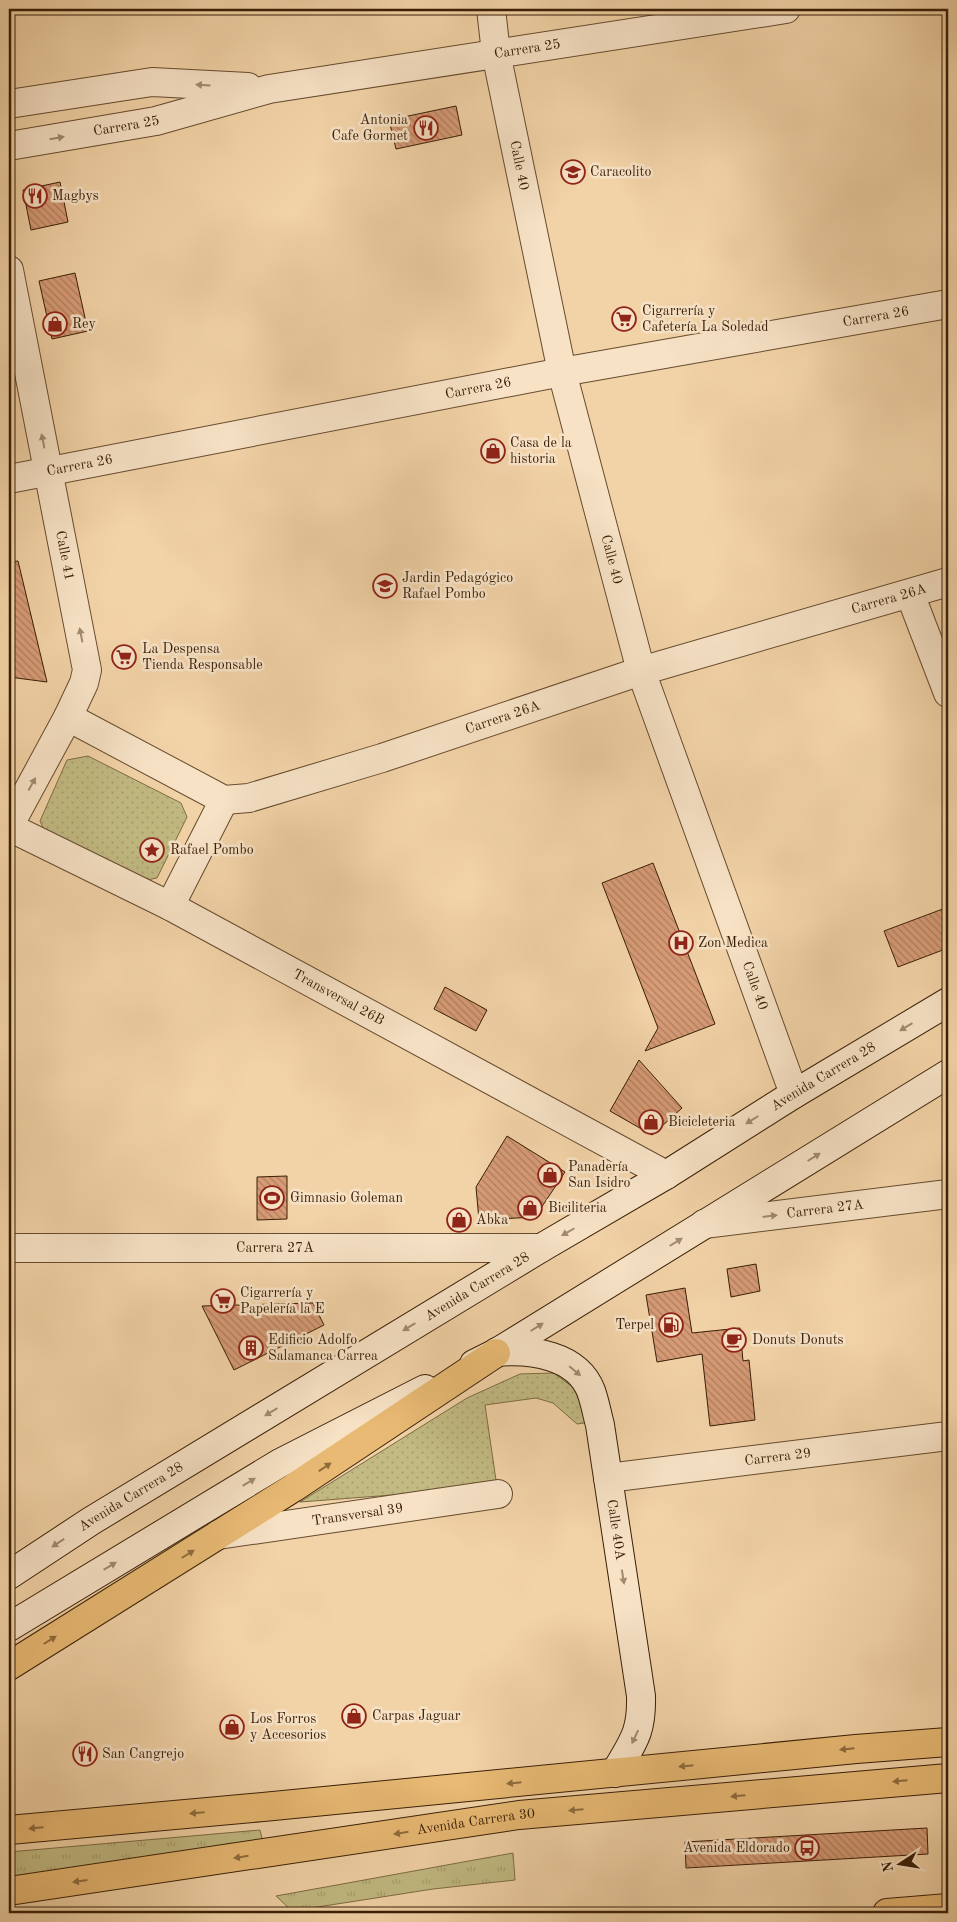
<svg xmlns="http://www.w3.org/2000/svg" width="957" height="1922" font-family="'Old Standard TT',serif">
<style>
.grass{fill:url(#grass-tufts);stroke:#7d6c44}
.park{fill:url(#park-dots);stroke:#7d6c44}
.building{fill:url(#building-back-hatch);stroke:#381e06}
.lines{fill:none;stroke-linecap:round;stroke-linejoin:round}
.street-casing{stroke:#664b2e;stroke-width:30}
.secondary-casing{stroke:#381e06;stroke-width:30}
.highway-casing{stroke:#381e06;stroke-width:30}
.street{stroke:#f7e2c6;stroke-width:28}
.secondary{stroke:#f7e2c6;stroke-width:28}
.highway{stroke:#e9ba74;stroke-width:28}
.oneway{fill:#a18a70}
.oneway2{fill:#906c3d}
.labels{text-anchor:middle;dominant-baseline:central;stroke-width:5;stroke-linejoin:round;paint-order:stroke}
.street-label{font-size:14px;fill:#381e06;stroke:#f7e2c6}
.poi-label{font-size:14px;fill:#381e06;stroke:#f7e2c6;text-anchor:start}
</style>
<defs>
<pattern id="grass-tufts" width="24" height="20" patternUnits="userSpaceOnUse" patternTransform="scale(1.25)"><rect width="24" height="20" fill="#c2ba82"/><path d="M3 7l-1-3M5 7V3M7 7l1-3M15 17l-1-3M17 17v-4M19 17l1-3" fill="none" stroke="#a79f6f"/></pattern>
<pattern id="park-dots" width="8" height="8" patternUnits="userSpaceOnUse" patternTransform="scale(1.25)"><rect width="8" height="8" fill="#c2ba82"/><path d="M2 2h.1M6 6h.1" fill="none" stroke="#a79f6f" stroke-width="1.8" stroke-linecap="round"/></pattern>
<pattern id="building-back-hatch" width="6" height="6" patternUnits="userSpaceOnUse" patternTransform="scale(1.25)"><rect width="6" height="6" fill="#d79b76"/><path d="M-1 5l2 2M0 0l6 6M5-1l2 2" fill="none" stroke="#af7e5f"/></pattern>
</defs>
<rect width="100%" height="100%" fill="#f2d3a7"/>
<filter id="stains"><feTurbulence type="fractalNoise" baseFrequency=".004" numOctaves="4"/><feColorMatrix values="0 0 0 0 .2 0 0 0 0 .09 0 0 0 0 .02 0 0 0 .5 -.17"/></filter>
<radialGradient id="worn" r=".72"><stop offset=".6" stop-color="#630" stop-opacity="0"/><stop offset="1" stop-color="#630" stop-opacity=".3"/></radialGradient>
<!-- grass -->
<g class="grass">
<path d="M260,1830l3,12 -254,39v-29z"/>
<path d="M513,1853l2,27 -82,9 -141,22 -16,-15z"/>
</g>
<!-- park -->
<g class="park">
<path d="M88,756l93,47 6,14 -30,61 -15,3 -96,-47 -6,-13 27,-61z"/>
<path d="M554,1373l25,19 12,30 -14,2 -24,-21 -17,-5 -51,7 12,82 -197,15 167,-104 53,-24z"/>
</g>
<!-- building -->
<g class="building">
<path d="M456,106l6,29 -66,14 -7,-29z"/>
<path d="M60,182l8,40 -37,8 -8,-40z"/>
<path d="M75,273l13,58 -36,8 -13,-58z"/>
<path d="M18,561l29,121 -38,-5v-115z"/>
<path d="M653,863l62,161 -70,27 13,-23 -56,-145z"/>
<path d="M948,907v41l-50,19 -14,-36z"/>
<path d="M445,987l42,23 -11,21 -42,-22z"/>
<path d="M639,1060l43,48 -30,27 -42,-24z"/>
<path d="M507,1136l58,36 -30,45 -56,3 -3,-33z"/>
<path d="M287,1176v43l-30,1v-43z"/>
<path d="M756,1264l4,27 -29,6 -4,-28z"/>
<path d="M685,1288l7,45 48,-5 3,33 6,-1 6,60 -45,6 -8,-72 -45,8 -11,-67z"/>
<path d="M313,1303l11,22 -90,45 -32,-64z"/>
<path d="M927,1828l1,26 -242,14 -1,-26z"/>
</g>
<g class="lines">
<!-- street casing -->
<g class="street-casing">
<g id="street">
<path id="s1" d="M491,9l5,44 66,319 79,299 153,423"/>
<path d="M9,104l143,-22 96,5"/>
<path id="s2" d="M9,146l147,-25 113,-32 517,-80"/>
<path id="s3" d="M9,270l78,400 -3,13 -16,34 -59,109"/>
<path id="s4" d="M9,479l553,-107 386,-68"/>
<path d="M910,594l38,99"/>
<path id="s5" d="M68,717l156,83 25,-2 133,-40 259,-87 307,-89"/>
<path id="s6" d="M9,827l161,79 496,269"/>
<path d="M170,906l54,-106"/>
<path id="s7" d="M704,1224l244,-30"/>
<path id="s8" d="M9,1248h532"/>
<path id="s9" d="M608,1478l340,-42"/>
<path id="s10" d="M218,1535l280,-41"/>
</g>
</g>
<!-- secondary casing -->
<g class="secondary-casing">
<g id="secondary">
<path id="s11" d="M497,1352c34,-3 80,3 94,39 4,11 6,23 9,34l41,271c1,37 -8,46 -26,77"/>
<path d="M474,1364l22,-11 452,-279"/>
<path id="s12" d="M9,1575l82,-54 450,-273 125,-73 128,-81 154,-92"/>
<path d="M9,1627l271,-164 145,-74"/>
</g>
</g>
<!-- highway casing -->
<g class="highway-casing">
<g id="highway">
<path d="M9,1666l284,-178 203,-135"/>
<path d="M9,1830l254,-23 593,-58 92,-7"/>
<path id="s13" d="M9,1891l510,-76 429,-37"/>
<path d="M887,1913l61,-5"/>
</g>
</g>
<!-- street -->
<use href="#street" class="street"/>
<!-- secondary -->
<use href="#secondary" class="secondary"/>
<!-- highway -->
<use href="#highway" class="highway"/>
</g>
<!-- one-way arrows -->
<defs><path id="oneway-solid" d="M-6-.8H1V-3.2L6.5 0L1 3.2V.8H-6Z" transform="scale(1.25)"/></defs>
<g class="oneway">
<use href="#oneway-solid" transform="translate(203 85) rotate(-177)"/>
<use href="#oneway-solid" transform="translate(57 138) rotate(-10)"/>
<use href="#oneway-solid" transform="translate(43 441) rotate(-101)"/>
<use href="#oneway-solid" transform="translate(81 635) rotate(-101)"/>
<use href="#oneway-solid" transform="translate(32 784) rotate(-61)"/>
<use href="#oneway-solid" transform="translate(906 1027) rotate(149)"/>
<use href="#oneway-solid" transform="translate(752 1120) rotate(148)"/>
<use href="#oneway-solid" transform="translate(814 1157) rotate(-32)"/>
<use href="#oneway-solid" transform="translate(770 1216) rotate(-7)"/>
<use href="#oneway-solid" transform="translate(568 1232) rotate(150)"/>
<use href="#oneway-solid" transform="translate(676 1242) rotate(-32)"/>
<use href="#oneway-solid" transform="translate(409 1327) rotate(149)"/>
<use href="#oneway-solid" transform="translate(537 1327) rotate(-32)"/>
<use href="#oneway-solid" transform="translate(575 1371) rotate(40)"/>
<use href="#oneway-solid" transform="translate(271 1412) rotate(149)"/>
<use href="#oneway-solid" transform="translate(249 1482) rotate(-31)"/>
<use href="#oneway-solid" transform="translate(58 1543) rotate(147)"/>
<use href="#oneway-solid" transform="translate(110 1566) rotate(-31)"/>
<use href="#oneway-solid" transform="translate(623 1577) rotate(81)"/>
<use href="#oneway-solid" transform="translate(635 1737) rotate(115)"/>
</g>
<g class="oneway2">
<use href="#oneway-solid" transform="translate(325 1467) rotate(-34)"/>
<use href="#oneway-solid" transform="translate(188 1554) rotate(-32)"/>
<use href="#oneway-solid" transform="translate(50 1640) rotate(-32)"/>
<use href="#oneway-solid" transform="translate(847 1749) rotate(174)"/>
<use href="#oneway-solid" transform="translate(686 1766) rotate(174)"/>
<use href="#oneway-solid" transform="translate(900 1781) rotate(175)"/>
<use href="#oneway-solid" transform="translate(514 1783) rotate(174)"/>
<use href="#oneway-solid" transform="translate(738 1796) rotate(175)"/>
<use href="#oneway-solid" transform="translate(576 1810) rotate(175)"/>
<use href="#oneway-solid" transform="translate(197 1813) rotate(175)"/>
<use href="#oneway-solid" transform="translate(36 1828) rotate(175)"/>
<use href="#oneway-solid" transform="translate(401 1833) rotate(171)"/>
<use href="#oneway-solid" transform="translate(241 1857) rotate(171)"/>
<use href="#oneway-solid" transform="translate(80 1881) rotate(172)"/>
</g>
<!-- icons -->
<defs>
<g id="restaurant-ring" transform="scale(1.25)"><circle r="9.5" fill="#f7e2c6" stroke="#8f2418" stroke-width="1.5"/><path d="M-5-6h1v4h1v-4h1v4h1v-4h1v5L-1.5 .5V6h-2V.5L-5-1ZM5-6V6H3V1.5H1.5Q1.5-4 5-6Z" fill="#8f2418"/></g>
<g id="school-ring" transform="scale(1.25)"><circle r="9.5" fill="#f7e2c6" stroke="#8f2418" stroke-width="1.5"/><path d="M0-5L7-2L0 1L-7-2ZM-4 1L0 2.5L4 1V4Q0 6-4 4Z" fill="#8f2418"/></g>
<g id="supermarket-ring" transform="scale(1.25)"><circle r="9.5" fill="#f7e2c6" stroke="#8f2418" stroke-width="1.5"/><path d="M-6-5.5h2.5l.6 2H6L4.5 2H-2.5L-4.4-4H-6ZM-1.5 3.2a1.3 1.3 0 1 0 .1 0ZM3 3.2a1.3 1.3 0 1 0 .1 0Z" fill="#8f2418"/></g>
<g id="shop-ring" transform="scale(1.25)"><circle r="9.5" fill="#f7e2c6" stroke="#8f2418" stroke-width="1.5"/><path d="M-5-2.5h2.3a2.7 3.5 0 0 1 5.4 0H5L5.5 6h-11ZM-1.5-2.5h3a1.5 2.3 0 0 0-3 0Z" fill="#8f2418"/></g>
<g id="sight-ring" transform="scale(1.25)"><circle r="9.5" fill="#f7e2c6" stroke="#8f2418" stroke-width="1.5"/><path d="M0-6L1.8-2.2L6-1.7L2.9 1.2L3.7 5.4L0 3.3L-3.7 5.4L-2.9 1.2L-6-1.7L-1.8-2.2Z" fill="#8f2418"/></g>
<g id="hospital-ring" transform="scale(1.25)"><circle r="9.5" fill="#f7e2c6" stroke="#8f2418" stroke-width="1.5"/><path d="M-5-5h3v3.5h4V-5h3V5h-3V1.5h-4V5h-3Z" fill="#8f2418"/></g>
<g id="stadium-ring" transform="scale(1.25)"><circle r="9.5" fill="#f7e2c6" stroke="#8f2418" stroke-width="1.5"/><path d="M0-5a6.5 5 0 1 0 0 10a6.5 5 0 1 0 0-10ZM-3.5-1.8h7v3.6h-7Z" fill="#8f2418"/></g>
<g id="fuel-ring" transform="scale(1.25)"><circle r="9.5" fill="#f7e2c6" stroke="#8f2418" stroke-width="1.5"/><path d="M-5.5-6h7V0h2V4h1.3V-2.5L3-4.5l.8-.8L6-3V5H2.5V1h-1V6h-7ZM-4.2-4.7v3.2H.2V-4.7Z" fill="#8f2418"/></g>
<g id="cafe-ring" transform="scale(1.25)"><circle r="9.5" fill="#f7e2c6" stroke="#8f2418" stroke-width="1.5"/><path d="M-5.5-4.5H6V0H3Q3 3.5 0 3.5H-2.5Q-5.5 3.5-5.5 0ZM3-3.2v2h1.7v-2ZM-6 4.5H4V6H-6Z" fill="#8f2418"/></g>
<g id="building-ring" transform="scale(1.25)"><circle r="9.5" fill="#f7e2c6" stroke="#8f2418" stroke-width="1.5"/><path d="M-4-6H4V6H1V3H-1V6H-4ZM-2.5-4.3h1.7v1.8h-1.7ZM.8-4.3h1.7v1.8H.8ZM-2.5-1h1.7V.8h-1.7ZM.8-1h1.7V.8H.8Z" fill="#8f2418"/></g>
<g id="bus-ring" transform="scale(1.25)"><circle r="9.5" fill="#f7e2c6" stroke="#8f2418" stroke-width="1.5"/><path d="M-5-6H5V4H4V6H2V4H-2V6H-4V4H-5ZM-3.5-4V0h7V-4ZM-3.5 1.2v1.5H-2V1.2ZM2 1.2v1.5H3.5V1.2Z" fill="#8f2418"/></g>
</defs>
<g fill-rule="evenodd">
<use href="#restaurant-ring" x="426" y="128"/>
<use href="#school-ring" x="573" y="172"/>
<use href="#restaurant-ring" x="35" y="196"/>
<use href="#supermarket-ring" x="624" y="319"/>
<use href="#shop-ring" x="55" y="324"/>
<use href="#shop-ring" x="493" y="451"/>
<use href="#school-ring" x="385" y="586"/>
<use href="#supermarket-ring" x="124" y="657"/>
<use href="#sight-ring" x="152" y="850"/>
<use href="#hospital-ring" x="681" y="943"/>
<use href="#shop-ring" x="651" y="1122"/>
<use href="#shop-ring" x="550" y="1175"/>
<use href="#stadium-ring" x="272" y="1198"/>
<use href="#shop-ring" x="530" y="1208"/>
<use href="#shop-ring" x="459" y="1220"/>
<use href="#supermarket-ring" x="223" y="1301"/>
<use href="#fuel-ring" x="671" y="1325"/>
<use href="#cafe-ring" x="734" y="1340"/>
<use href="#building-ring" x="251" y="1348"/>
<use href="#shop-ring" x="354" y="1716"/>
<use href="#shop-ring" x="232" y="1727"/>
<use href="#restaurant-ring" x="85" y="1754"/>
<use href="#bus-ring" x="807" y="1848"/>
</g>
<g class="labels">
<!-- street labels -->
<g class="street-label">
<text stroke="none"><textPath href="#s2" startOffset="528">Carrera 25</textPath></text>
<text stroke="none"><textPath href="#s2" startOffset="119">Carrera 25</textPath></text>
<text stroke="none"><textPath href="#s1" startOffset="159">Calle 40</textPath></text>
<text stroke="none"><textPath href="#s4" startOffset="882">Carrera 26</textPath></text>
<text stroke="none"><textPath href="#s4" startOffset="478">Carrera 26</textPath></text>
<text stroke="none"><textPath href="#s4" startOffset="72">Carrera 26</textPath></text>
<text stroke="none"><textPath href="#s3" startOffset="291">Calle 41</textPath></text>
<text stroke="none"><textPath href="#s1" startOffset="564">Calle 40</textPath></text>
<text stroke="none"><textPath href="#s5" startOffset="872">Carrera 26A</textPath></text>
<text stroke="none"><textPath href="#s5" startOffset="468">Carrera 26A</textPath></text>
<text stroke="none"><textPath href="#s1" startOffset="1014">Calle 40</textPath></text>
<text stroke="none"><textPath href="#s6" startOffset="371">Transversal 26B</textPath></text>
<text stroke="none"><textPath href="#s12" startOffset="955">Avenida Carrera 28</textPath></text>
<text stroke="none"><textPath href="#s7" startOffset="122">Carrera 27A</textPath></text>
<text stroke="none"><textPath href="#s8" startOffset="266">Carrera 27A</textPath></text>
<text stroke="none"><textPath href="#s12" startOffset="550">Avenida Carrera 28</textPath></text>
<text stroke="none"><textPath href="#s9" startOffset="171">Carrera 29</textPath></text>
<text stroke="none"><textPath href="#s12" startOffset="145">Avenida Carrera 28</textPath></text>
<text stroke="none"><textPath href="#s10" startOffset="141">Transversal 39</textPath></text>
<text stroke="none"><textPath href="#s11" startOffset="250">Calle 40A</textPath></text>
<text stroke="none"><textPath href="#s13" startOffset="472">Avenida Carrera 30</textPath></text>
</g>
<!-- poi labels -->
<g class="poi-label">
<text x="408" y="120" text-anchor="end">Antonia<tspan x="408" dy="16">Cafe Gormet</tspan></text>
<text x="590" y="172">Caracolito</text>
<text x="52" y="196">Magbys</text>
<text x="642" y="311">Cigarrería y<tspan x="642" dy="16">Cafetería La Soledad</tspan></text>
<text x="72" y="324">Rey</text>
<text x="510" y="443">Casa de la<tspan x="510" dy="16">historia</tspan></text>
<text x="402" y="578">Jardin Pedagógico<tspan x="402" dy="16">Rafael Pombo</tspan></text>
<text x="142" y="649">La Despensa<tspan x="142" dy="16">Tienda Responsable</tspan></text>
<text x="170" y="850">Rafael Pombo</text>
<text x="698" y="943">Zon Medica</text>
<text x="668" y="1122">Bicicleteria</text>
<text x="568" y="1167">Panadería<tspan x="568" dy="16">San Isidro</tspan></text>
<text x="290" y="1198">Gimnasio Goleman</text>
<text x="548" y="1208">Biciliteria</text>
<text x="476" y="1220">Abka</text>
<text x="240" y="1293">Cigarrería y<tspan x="240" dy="16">Papelería la E</tspan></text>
<text x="654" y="1325" text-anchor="end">Terpel</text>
<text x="268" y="1340">Edificio Adolfo<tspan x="268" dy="16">Salamanca Carrea</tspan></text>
<text x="752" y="1340">Donuts Donuts</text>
<text x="372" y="1716">Carpas Jaguar</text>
<text x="250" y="1719">Los Forros<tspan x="250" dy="16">y Accesorios</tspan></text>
<text x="102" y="1754">San Cangrejo</text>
<text x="790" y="1848" text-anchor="end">Avenida Eldorado</text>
</g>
</g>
<!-- margin -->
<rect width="957" height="1922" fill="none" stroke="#f2d3a7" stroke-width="30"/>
<rect x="10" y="10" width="937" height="1902" fill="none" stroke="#381e06" stroke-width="2.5"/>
<rect x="15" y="15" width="927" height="1892" fill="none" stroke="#381e06"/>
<!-- north arrow -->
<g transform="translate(900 1864) rotate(258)" stroke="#f7e2c6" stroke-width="4" paint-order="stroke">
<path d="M0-4L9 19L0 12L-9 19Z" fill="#381e06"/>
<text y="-8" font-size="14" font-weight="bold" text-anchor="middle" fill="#381e06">N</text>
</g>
<rect width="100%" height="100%" filter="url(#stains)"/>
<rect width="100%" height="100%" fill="url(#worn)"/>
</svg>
